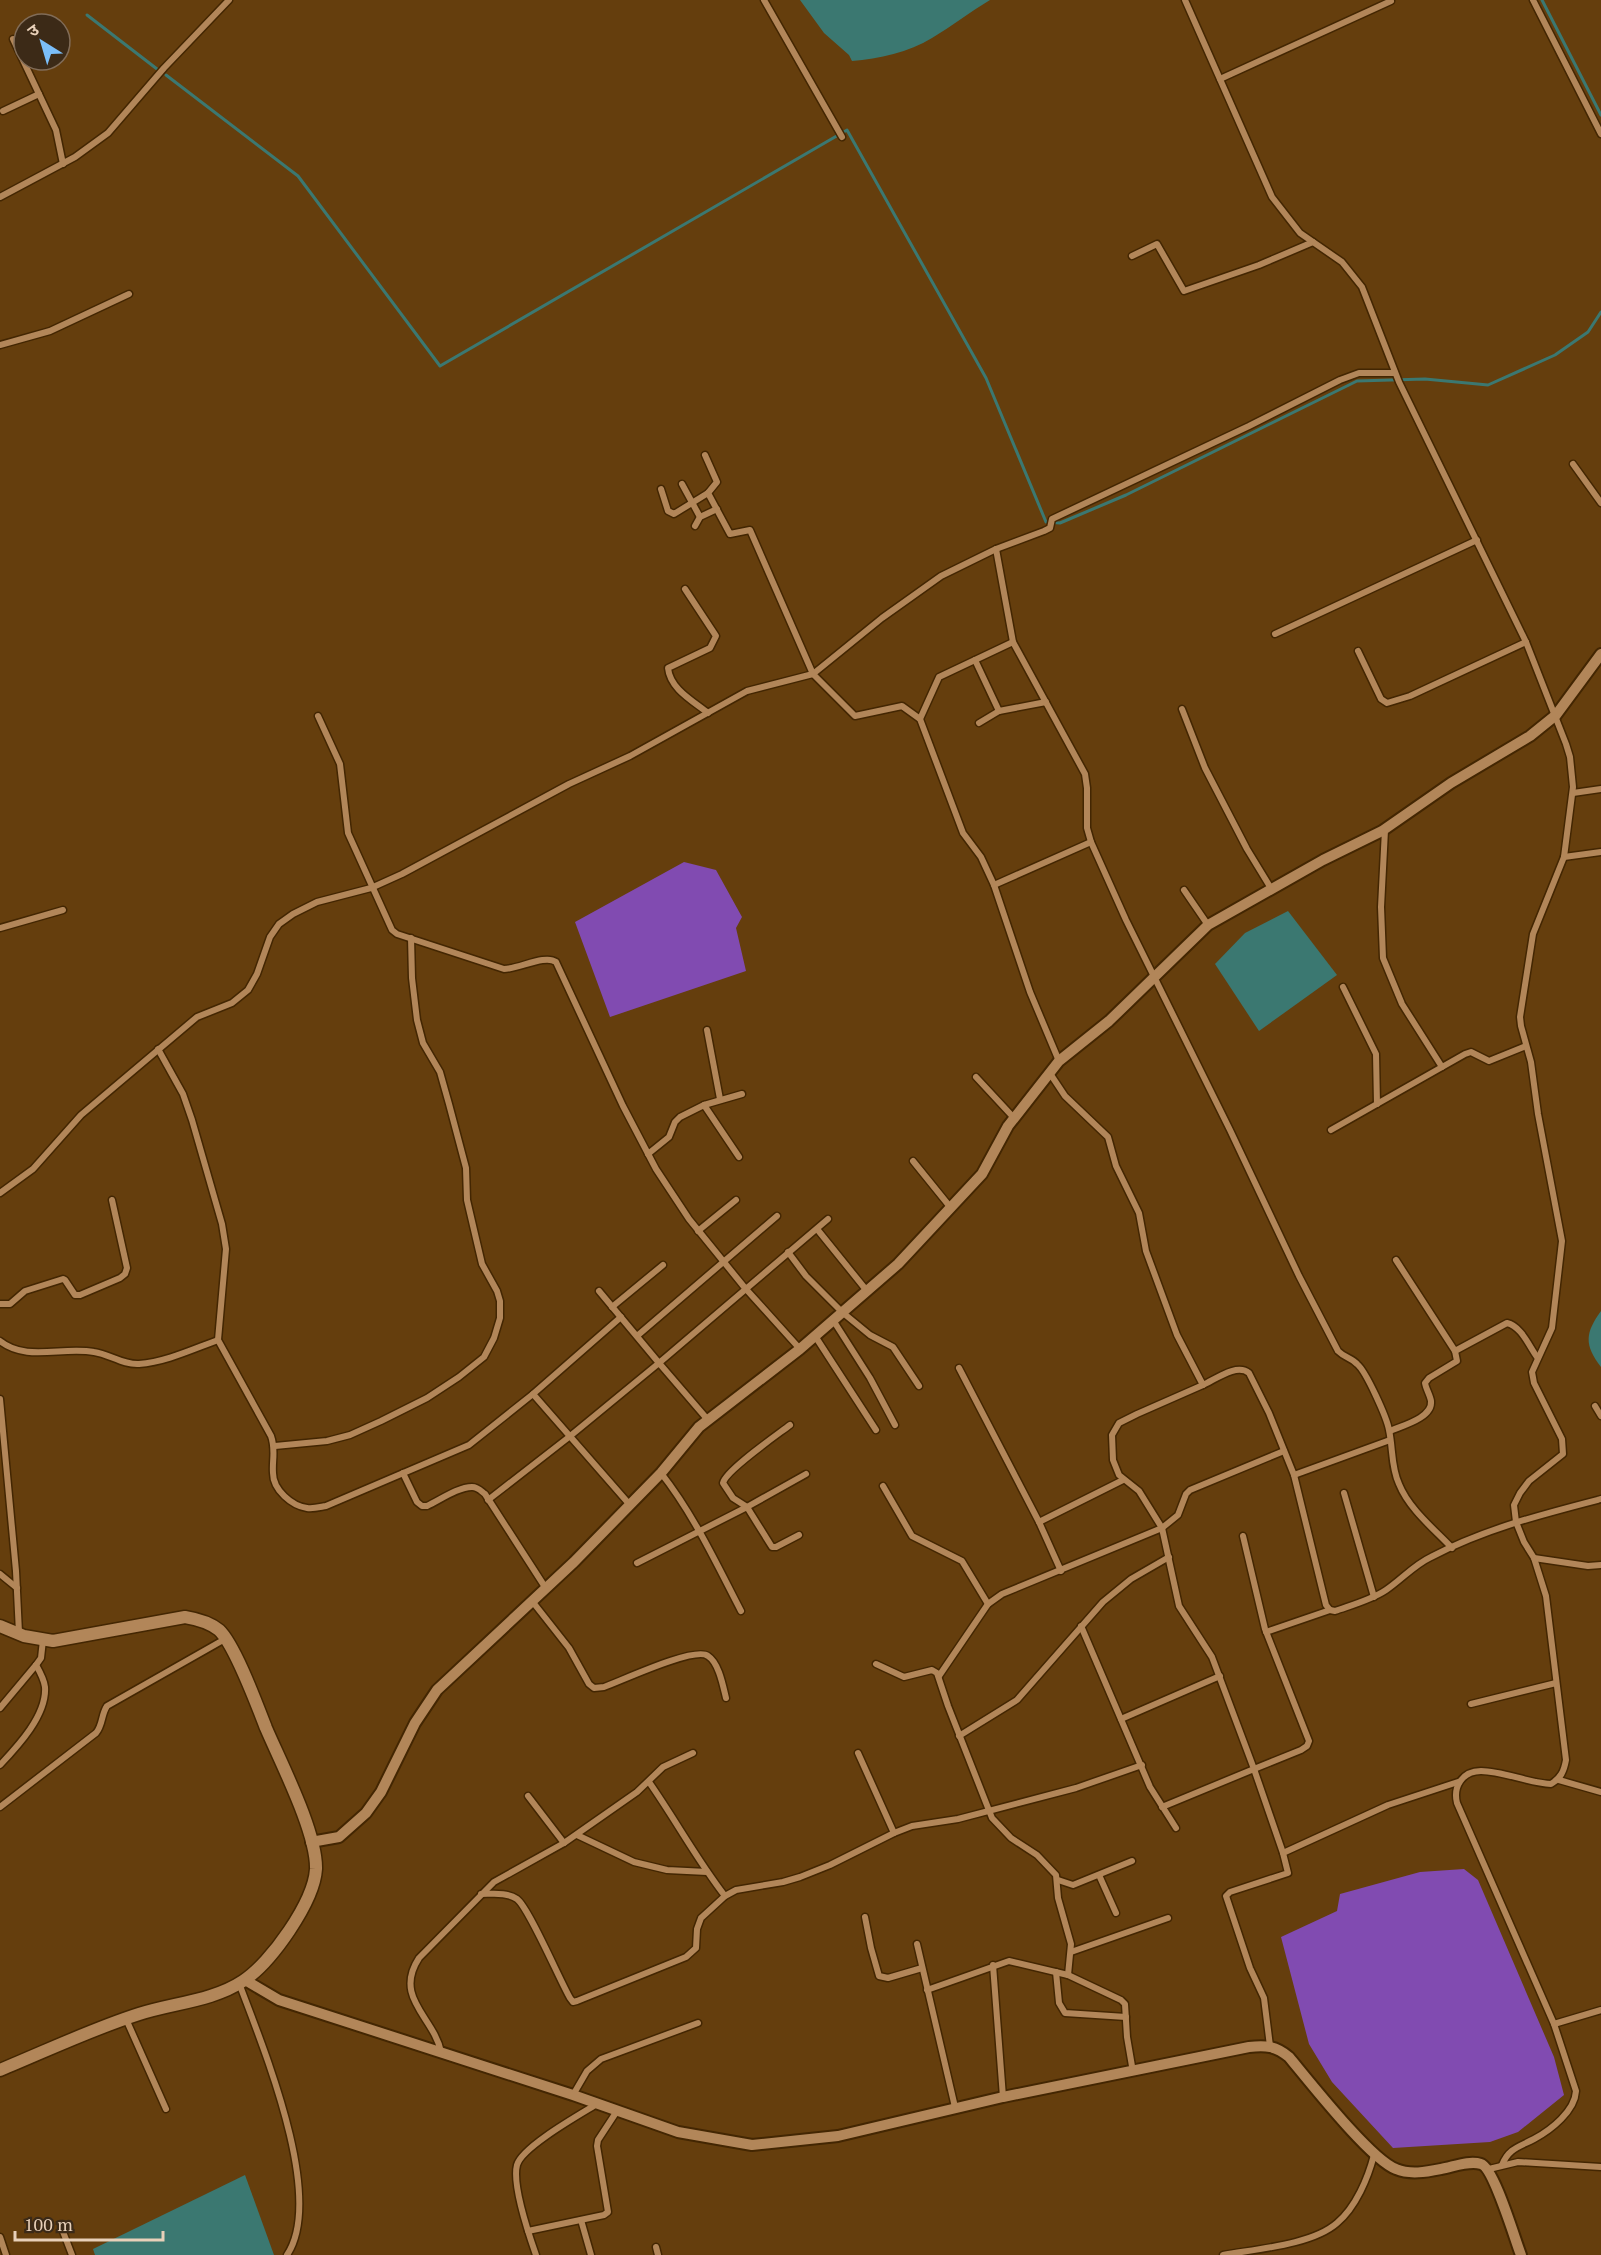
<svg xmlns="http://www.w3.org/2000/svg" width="1601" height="2255" font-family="'PT Serif','Noto Sans Devanagari',serif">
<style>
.green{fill:#814bb1}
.water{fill:#3b7871}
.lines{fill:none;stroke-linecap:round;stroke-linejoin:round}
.stream{stroke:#3b7871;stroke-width:3}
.minor-casing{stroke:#432602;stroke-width:9}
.tertiary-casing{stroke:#432602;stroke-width:14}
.secondary-casing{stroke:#432602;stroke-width:15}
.minor{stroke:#b28659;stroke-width:6}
.tertiary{stroke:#b28659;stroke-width:10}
.secondary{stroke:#b28659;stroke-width:12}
</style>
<rect width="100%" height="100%" fill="#653e0d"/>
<!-- green -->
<g class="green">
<path d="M684,862l32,8 26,47 -6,11 10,43 -136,46 -35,-95z"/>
<path d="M1464,1869l14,11 76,177 10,38 -46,37 -28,10 -97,6 -61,-66 -23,-38 -28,-107 56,-26 3,-17 80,-22z"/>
</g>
<!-- water -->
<g class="water">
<path d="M800,0h190c-20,12 -38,26 -58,38 -23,14 -53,21 -80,23l-3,-6 -25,-22z"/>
<path d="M1288,911l49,64 -78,56 -44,-67 30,-31z"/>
<path d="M1601,1311v56c-17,-22 -16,-34 0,-56z"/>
<path d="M245,2175l29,80h-179l-2,-6z"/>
</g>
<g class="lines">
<!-- stream -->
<g class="stream">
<path d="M1542,0l59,115"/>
<path d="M87,15l70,54"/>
<path d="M166,75l132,101 142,190 407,-236 139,248 60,144 14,1 66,-28 231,-114 68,-2 63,6 67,-30 33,-23 13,-20"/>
</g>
<!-- minor casing -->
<g class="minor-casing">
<g id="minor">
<path d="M764,0l78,137"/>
<path d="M1185,0l87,197 28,36 42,29 20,25 37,95 127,260 40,102 4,13 3,30 -9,70 -31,77 -13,83 1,9 10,36 7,52 24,127 -10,87 -20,44 2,11 28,56 1,15 -34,27 -9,12 -6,12 2,17 8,20 10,16 12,38 20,164c-2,11 -5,18 -15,24 -23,-1 -48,-13 -70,-13 -19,0 -28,16 -24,32l97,221 22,67c-1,20 -25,39 -42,48 -15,8 -25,9 -32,26"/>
<path d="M1533,0l68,134"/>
<path d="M13,39l43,91 7,34"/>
<path d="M1220,79l171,-78"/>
<path d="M3,111l36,-17"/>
<path d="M0,197l75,-40 33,-24 56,-65 65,-68"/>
<path d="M1132,256l25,-12 27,47 75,-26 54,-23"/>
<path d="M0,345l50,-14 79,-37"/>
<path d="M705,455l12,27 -9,11 22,41 20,-4 63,144 42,42 47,-10 18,13 43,114 18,24 13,28 36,107 29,69"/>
<path d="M1573,464l28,39"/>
<path d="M682,484l18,33"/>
<path d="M661,489l7,22 6,3 34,-21"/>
<path d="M695,526l5,-9 17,-8"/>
<path d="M996,549l17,93 72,132 2,14v40l4,14 35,78 104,210 69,146 39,75c7,7 14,7 19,13 9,7 30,54 32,66 4,18 2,37 10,54 10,25 35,45 53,64"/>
<path d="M685,589l31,47 -6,12 -42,20c2,21 25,33 40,45"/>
<path d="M1275,634l202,-94"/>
<path d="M1358,651l23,48 6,4 23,-7 116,-54"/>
<path d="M975,660l24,51"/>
<path d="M1182,709l23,59 42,81 25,41"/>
<path d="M318,716l22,48 8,69 44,97 5,4 107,35c15,0 41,-15 52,-7l67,144 33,63 33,50 56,69 55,61"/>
<path d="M920,719l19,-42 74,-35"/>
<path d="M979,723l20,-12 47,-9"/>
<path d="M1573,793l28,-4"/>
<path d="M1385,830l-4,77 2,51 19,46 40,63"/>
<path d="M1564,857l37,-5"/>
<path d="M994,885l97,-43"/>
<path d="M1184,890l24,35"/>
<path d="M0,928l63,-18"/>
<path d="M1343,987l33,67 1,50"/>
<path d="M707,1030l13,69"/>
<path d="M158,1049l25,45 9,26 30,104 4,25 -8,91 53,96c5,14 1,24 2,37 0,17 19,33 34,35 6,1 13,-1 19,-2l143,-61 64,-51"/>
<path d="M1049,1072l16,24 43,41 8,29 23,47 7,38 31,84 26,50c13,-6 34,-22 46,-12l20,40 25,62 32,130 4,5 5,1c17,-6 36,-11 51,-21 16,-11 28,-25 45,-33 53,-28 112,-43 170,-58"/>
<path d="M976,1077l38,41"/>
<path d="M704,1105l35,52"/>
<path d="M1331,1130l134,-76 6,-2 18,9 37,-15"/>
<path d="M648,1154l21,-17 6,-15 5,-5 24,-12 38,-11"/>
<path d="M913,1161l38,47"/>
<path d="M0,1193l33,-24 48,-54 116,-98 35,-14 16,-13 9,-16 13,-37 9,-13 14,-10 24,-12 54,-14 31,-14 167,-90 61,-28 117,-65 66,-17 69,-56 59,-42 55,-27 48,-18 6,-3 2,-9 197,-93 91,-46 19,-7h36"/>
<path d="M817,1229l50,62"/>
<path d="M698,1231l38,-31"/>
<path d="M788,1252l18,24 36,36 28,23 23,12 26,39"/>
<path d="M1396,1260l59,91 52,-28c14,3 22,23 30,34"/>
<path d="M599,1291l60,72 169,-144"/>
<path d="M0,1304h10l15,-13 38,-12 2,1 10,15h5l40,-17 5,-4 2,-6 -15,-68"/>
<path d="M612,1307l51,-42"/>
<path d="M621,1317l-88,77 97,111"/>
<path d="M833,1320l37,58 25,47"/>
<path d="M637,1336l140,-120"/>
<path d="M815,1336l61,94"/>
<path d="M0,1341c26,21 63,5 94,11 15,2 29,13 45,12 27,-2 54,-15 79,-24"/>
<path d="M959,1368l80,154"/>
<path d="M1203,1385l-66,29 -18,9 -7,12 1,25 6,15 20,16 23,37 16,-13 8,-21 4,-4 94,-39"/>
<path d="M0,1399l16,172 3,62"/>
<path d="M1595,1406l6,10"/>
<path d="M790,1425c-13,10 -65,46 -67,58l10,15 14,9 25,40h4l23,-12"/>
<path d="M1390,1431c11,-5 43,-13 41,-30 -1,-6 -5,-12 -6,-18l4,-5 28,-17 -2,-10"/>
<path d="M275,1446l52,-5 23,-6 31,-14 46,-23 32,-21 25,-20 10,-19 6,-20v-17l-3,-10 -15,-27 -15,-64 -1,-32 -17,-64 -9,-32 -17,-29 -6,-23 -5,-42 -1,-40"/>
<path d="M403,1473l14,29 5,4h5c13,-6 31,-19 45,-19 6,0 9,4 13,7l60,93"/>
<path d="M661,1473c33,42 55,90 80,138"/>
<path d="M1294,1475l96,-35"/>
<path d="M883,1486l29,50 50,25 26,43 14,-10 160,-66 17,78 33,51 42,112 -92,38"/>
<path d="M1344,1493l30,104"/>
<path d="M488,1500l81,-63 90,-74 49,57"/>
<path d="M1243,1536l22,93 44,112 -2,5 -6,4 -47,19 29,84"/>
<path d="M1534,1558l54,8 13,-1"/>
<path d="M637,1563l110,-56 59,-33"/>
<path d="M1061,1571l-22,-49 84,-42"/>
<path d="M0,1574l17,14"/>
<path d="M532,1601l37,47 20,36 5,4 10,-1c17,-6 91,-41 104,-31 11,7 15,30 18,42"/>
<path d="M1081,1626l69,161 26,41"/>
<path d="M1266,1632l64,-22"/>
<path d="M876,1664l28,13 28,-7 5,3 11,33 44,112 19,20 26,17 19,20 2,23 13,46 -3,31"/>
<path d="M939,1676l49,-72"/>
<path d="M1471,1704l85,-21"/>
<path d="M0,1708l36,-43 5,-7 2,-18"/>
<path d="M1121,1719l99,-43"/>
<path d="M959,1736l58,-36 86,-98 28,-23 38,-22"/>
<path d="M858,1753l36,80"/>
<path d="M0,1765c18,-19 47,-50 45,-78 -1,-8 -5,-15 -9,-22"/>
<path d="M1559,1780l42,12"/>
<path d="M649,1782c26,37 48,78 76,114"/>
<path d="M528,1796l36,47"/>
<path d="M0,1807l96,-74c7,-8 5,-18 11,-27l118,-67"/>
<path d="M577,1835l57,27 33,8 40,2"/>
<path d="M1099,1875l17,38"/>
<path d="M1058,1880l15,5 59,-24"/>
<path d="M481,1894c12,0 26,-2 36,5 12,9 43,82 53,99l3,4 4,-1 109,-44 10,-9 1,-19 4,-11 24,-22 11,-6 47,-8 17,-5 30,-12 64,-32 18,-7 46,-7 118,-31 66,-23"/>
<path d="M865,1917l6,31 8,28 9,2 34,-10"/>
<path d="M917,1944l38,163"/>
<path d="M1071,1952l97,-34"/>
<path d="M993,1965l10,132"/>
<path d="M1056,1972l3,31 6,10 61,4"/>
<path d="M239,1983c23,62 87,214 48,272"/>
<path d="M927,1990l82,-29 59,14 53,25 4,4 2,33 6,35"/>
<path d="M126,2019l40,90"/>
<path d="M1554,2024l47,-14"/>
<path d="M1270,2046l-6,-48 -14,-30 -24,-72 4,-4 58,-19 -5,-20 105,-48 70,-23"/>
<path d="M441,2052c-7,-35 -48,-54 -22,-94l75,-76 70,-39 73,-51 26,-25 30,-14"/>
<path d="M573,2095l14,-24 14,-12 97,-36"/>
<path d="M1489,2169l29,-7 83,5"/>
<path d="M581,2220l10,35"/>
<path d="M62,2229l10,26"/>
<path d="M528,2231l76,-16 4,-3 -11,-66 1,-6 19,-29"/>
<path d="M0,2237l6,18"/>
<path d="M656,2247l2,8"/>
<path d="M536,2255c-7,-20 -24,-71 -19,-90 5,-18 62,-50 80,-61"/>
<path d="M1223,2255c33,-6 89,-10 114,-32 19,-16 31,-45 37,-68"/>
</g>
</g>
<!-- tertiary casing -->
<g class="tertiary-casing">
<g id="tertiary">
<path d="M311,1842l28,-5 27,-24 15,-21 34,-69 22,-33 137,-128 87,-89 38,-46 101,-78 98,-85 84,-90 26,-48 51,-65 50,-40 99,-96 115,-65 59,-29 69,-48 79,-47 26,-21 45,-61"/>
<path d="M245,1980l34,20 294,95 105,37 74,13 86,-9 165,-39 246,-50c17,-2 27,-1 40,10 20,24 82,103 107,112 14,6 30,3 45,0 12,-2 28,-9 40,-5 13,4 34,76 40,91"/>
</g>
</g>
<!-- secondary casing -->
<g class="secondary-casing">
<path id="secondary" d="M0,1626l24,10 29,5 132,-24c12,2 24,5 34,13 16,15 38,75 47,98 15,35 51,105 50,141 -2,33 -45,94 -73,112 -30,20 -70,22 -104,33 -47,15 -93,37 -139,56"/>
</g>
<!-- minor -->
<use href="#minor" class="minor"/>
<!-- tertiary -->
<use href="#tertiary" class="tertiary"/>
<!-- secondary -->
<use href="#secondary" class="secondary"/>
</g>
<!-- north arrow -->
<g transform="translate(42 42) rotate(323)"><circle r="28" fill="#3c2a17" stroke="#816c58" stroke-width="1.5"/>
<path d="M0-4.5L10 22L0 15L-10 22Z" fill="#7bbef9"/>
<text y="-9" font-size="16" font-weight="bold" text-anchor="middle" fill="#e8d0b9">उ</text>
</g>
<!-- scale -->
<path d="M15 2231v9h148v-9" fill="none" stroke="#e8d0b9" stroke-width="3"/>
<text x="24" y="2231" font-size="18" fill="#e8d0b9" stroke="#3c2a17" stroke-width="4.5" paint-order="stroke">100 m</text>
</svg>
